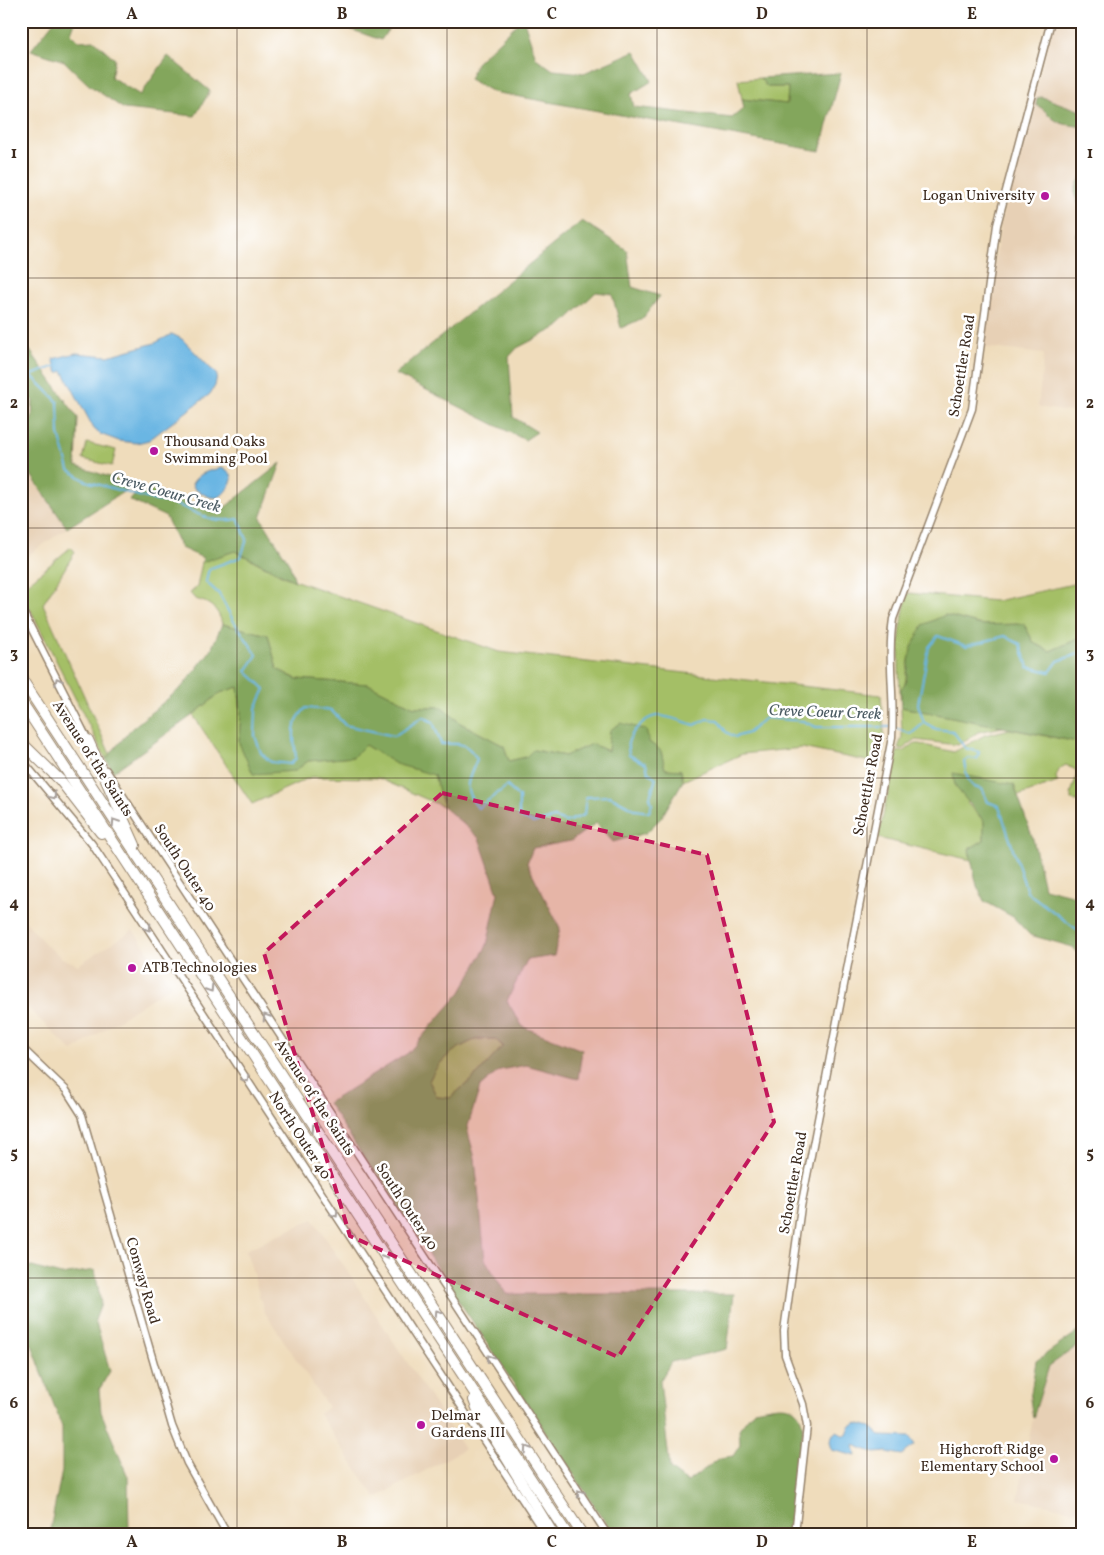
<svg xmlns="http://www.w3.org/2000/svg" width="1104" height="1555" font-family="Vollkorn,serif">
<style>
.built{fill:#e7d0b5}
.green{fill:#a4bf66;stroke:#707442}
.forest{fill:#83a65b;stroke:#5f683c;fill-rule:evenodd}
.water{fill:#6ab6e3;stroke:#527080}
.lines{fill:none;stroke-linecap:round;stroke-linejoin:round}
.stream{stroke:#6ab6e3;stroke-width:2}
.minor-casing{stroke:#95836c;stroke-width:9}
.highway-casing{stroke:#95836c;stroke-width:12}
.minor{stroke:#fff;stroke-width:6}
.highway{stroke:#fff;stroke-width:10}
.oneway{stroke:#a79f9a}
.marked{fill:#c2185b;fill-opacity:0.2;stroke:#c2185b;stroke-width:4;stroke-dasharray:10 6;stroke-linejoin:round}
.grid{fill:none;stroke:#3b2a1e;stroke-width:1;stroke-opacity:0.55}
.poi-dot{fill:#b5179e;stroke:#fff;stroke-width:2}
.labels{text-anchor:middle;dominant-baseline:central;stroke-width:5;stroke-linejoin:round;paint-order:stroke}
.poi-label{font-size:15px;fill:#3b2a1e;stroke:#fff;text-anchor:start}
.street-label{font-size:15px;fill:#3b2a1e;stroke:#fff}
.water-label{font-size:16px;font-style:italic;fill:#4b5b63;stroke:#fff}
.neatline{fill:none;stroke:#3b2a1e;stroke-width:2}
.grid-label{font-size:16px;text-anchor:middle;font-weight:bold;fill:#3b2a1e}
</style>
<rect width="100%" height="100%" fill="#fff"/>
<filter id="ink" filterUnits="userSpaceOnUse"><feTurbulence type="fractalNoise" baseFrequency=".02" numOctaves="2"/><feDisplacementMap in="SourceGraphic" scale="10" xChannelSelector="R" yChannelSelector="G"/><feConvolveMatrix kernelMatrix="1 2 1 2 8 2 1 2 1" color-interpolation-filters="sRGB"/></filter>
<filter id="wash" filterUnits="userSpaceOnUse"><feTurbulence type="fractalNoise" baseFrequency=".0096" numOctaves="4" result="noise"/><feDisplacementMap in="SourceGraphic" scale="20" xChannelSelector="R" yChannelSelector="G"/><feGaussianBlur stdDeviation="1.12" result="paint"/><feColorMatrix in="noise" values="0 0 0 0 0 0 0 0 0 0 0 0 0 0 0 0 0 1.4 0 .05"/><feComposite in="paint" operator="in"/></filter>
<g filter="url(#wash)">
<rect width="100%" height="100%" fill="#efdcbb"/>
<!-- built -->
<g class="built">
<path d="M1054,21h29v393l-45,-7 6,-53 -61,-7 18,-126z"/>
<path d="M21,387l12,14 -1,19 -11,6z"/>
<path d="M21,460l46,68 -46,32z"/>
<path d="M21,916l24,28 17,14 16,7 55,-35 39,55 -100,66 -51,-50z"/>
<path d="M313,1219l151,230 -88,49 -57,-84 9,-7 -64,-96 -18,-61z"/>
<path d="M1083,1342v170l-65,-13 15,-81 16,-52z"/>
</g>
<!-- green -->
<g class="green">
<path d="M760,78l7,9h21l-1,17 -45,-5 -4,-19z"/>
<path d="M87,443l29,7 -4,16 -29,-7z"/>
<path d="M71,547l4,5 -32,52 67,150 -4,5 -82,-162 3,-13z"/>
<path d="M235,551l50,26 214,75 382,43 3,38 -3,31 -79,-16 -60,6 -59,27 -2,-11 -16,-1 -4,-18 -12,-9 -39,-11 -2,20 -16,-7 -27,12 -31,-6 -8,7 -17,4 -5,-15 -44,-23 -18,-16h-28l-46,-23 -71,-5 -20,-10 -9,-34 -46,-11c-3,-15 -13,-22 -27,-25l-5,-6 7,-6 5,-25z"/>
<path d="M1078,583l-3,25 8,2v27l-33,14 -16,-8 -11,-19 -42,1 -36,-10 -34,34 -10,58 102,20 -25,5 -20,13 -43,-5 -12,9 -5,-1 4,-11c-1,-52 -9,-92 6,-144l88,8z"/>
<path d="M238,687l3,24 -2,32 56,28 13,-10 45,-4 12,-12 31,19 38,10 10,33 -66,-29 -67,-1 -59,27 -59,-89 27,-22z"/>
<path d="M1010,729l73,14v59l-12,-2c-1,-12 7,-19 5,-30l-10,-5c-7,3 -8,6 -10,13l2,4 -40,14 -4,-11 -47,18 17,18v19l-15,9 2,11 -93,-22 19,-86 8,-1 10,-8 39,9 31,-17z"/>
<path d="M477,1039h18l8,8 -25,27 -28,24 -13,-1 -8,-16c11,-23 25,-32 48,-42z"/>
</g>
<!-- forest -->
<g class="forest">
<path d="M54,21l21,1 -4,11 8,8 15,-1 21,19 -4,18 29,18 28,-39 42,35 -15,25 -71,-7 -35,-24 -25,-24 -33,-11z"/>
<path d="M327,21h67l-13,19z"/>
<path d="M520,21h4l12,37 17,12 31,3 51,-22 17,30 -21,13 3,13 98,11 12,-10 -2,-9 45,5 1,-17h-21l-7,-9 81,-5 -21,78 -327,-59 -24,-13 7,-16z"/>
<path d="M1042,97l39,14 2,17c-8,-4 -17,-2 -24,-6 -10,-4 -13,-13 -23,-17l1,-7z"/>
<path d="M1083,175v73l-6,-5c-2,-12 4,-13 5,-23 2,-22 -18,-19 1,-45z"/>
<path d="M582,221l45,29 5,37 28,9 -17,22 -22,10 -9,-34 -16,-2 -36,34 -43,22 -8,9 4,60 24,15 -12,8 -130,-66z"/>
<path d="M21,338l57,80 -2,48 58,19 -67,43 -46,-68v-34l11,-6 1,-19 -12,-14z"/>
<path d="M281,463l-20,55 28,45 6,18 -60,-30 -33,11 1,-4 -22,-10 -15,-31 -37,-17 16,-12 74,24z"/>
<path d="M1083,572v38l-8,-2 3,-25z"/>
<path d="M945,615l36,10 43,-1 10,19 16,8 33,-14v106l-182,-36v-18l5,-7 5,-33 12,-24z"/>
<path d="M222,624l46,11 9,34 19,10 72,5 46,23h28l18,16 44,23 5,15 17,-4 7,-7 32,6 27,-12 16,7 2,-21 11,-7 25,7 3,12 12,9 4,18 16,1 2,11 -22,37 -15,15 -33,9 -17,-19 -25,18 -38,7 -6,15 33,65 -6,28 -27,4 -20,41 16,26 59,23 -4,29 -52,-14 -26,5 -20,17 -13,42 8,29 10,101 21,35h228l-7,55 -56,13 -11,19 10,88 17,13 33,-24 13,-2 7,-11 -1,-16 15,-19c23,-4 47,-12 49,20l-14,104h-176l-285,-431 80,-50 53,-61 26,-47 11,-52 -19,-55 -35,-31 -10,-32 -38,-11 -31,-19 -12,12 -45,4 -13,10 -42,3 -14,-31 2,-32 -3,-24 -18,6 -27,22 -80,57 -7,-13 25,-30 51,-42 29,-37zM477,1039h18l8,7 -25,28 -28,24 -13,-1 -8,-16c11,-23 25,-32 48,-42z"/>
<path d="M953,773l61,12 19,54 11,49 39,10v61l-10,-12 -43,-12 -17,-18 -29,-16 -7,-15 -8,-37 15,-9v-19l-29,-35z"/>
<path d="M21,1264l40,11 34,-5 6,34 -6,16 15,51 -11,19 2,22 27,65 1,57h-80l13,-63v-44l-30,-82 -11,-10z"/>
<path d="M1083,1328v14l-34,24 -16,52 -3,-19 6,-38z"/>
</g>
<!-- water -->
<g class="water">
<path d="M172,334l10,5 35,36 -2,11 -5,8 -61,46 -12,3 -18,-2 -19,-7 -6,-5 -31,-58 -5,2 -5,-14 23,-6 32,3 47,-13z"/>
<path d="M222,468l9,6 1,6c-8,17 -15,23 -32,12 -4,-2 -6,-3 -8,-8 6,-11 18,-14 30,-16z"/>
<path d="M856,1423l15,4 10,9 29,1 5,8 -13,10 -15,-3 -12,1 -21,-8 2,11 -24,-6 -2,-9 3,-7 5,-3 4,4h5l3,-9z"/>
</g>
<g class="lines">
<!-- stream -->
<g class="stream">
<path d="M21,365l37,37 1,32 10,36 17,11 71,20c32,1 44,25 81,18 5,6 4,13 9,20l-6,18 -30,11 -3,4 -2,10 13,12 14,26 24,35 -11,16 19,18 -9,19 -1,28 6,17 10,9 20,2 5,-6c-2,-22 -7,-33 10,-50l25,2 14,15 49,11 29,-19 10,5 8,22c18,-1 26,-2 36,15 -9,23 -16,28 1,49l29,-22 12,11v20l14,6 21,-5 12,4 18,-7 2,-18 24,-1 26,14 13,2 3,-8 -2,-7 6,-19 -8,-6 -2,-8 -17,-9c0,-3 -2,-9 -1,-12 3,-11 16,-25 28,-27 13,-1 27,6 39,9l12,-6 11,1 8,12 9,5 13,-4 17,-15 38,3 13,6h76l19,7 13,-11 -6,-19 11,-57 9,-11 28,10 39,-10 15,8 8,23 22,5 8,-11 25,-9"/>
<path d="M32,375l24,-9"/>
<path d="M925,723l11,6 17,2 12,17 14,4 -2,7 -9,-1 -4,3c2,12 3,27 18,28l6,13 11,4 28,86 56,42"/>
</g>
</g>
</g>
<g filter="url(#ink)">
<g class="lines">
<!-- minor casing -->
<g class="minor-casing">
<g id="minor">
<path d="M21,608l68,134"/>
<path d="M21,759l71,85 30,45 423,645"/>
<path d="M106,770l501,764"/>
<path d="M21,1047l45,43 16,25 90,311 15,37 40,71"/>
<path d="M795,1534l12,-108 -4,-22 -18,-49 -1,-24 17,-124 91,-470c3,-40 -5,-78 1,-118l79,-210 25,-184 54,-204"/>
</g>
</g>
<!-- highway casing -->
<g class="highway-casing">
<g id="highway">
<path d="M21,678l561,856"/>
<path d="M21,701l546,833"/>
<path d="M88,740l47,105"/>
<path d="M21,742l39,38 41,53"/>
<path d="M474,1400l5,13 74,121"/>
</g>
</g>
<!-- minor -->
<use href="#minor" class="minor"/>
<!-- highway -->
<use href="#highway" class="highway"/>
</g>
<!-- one-way arrows -->
<defs><path id="oneway-chevron" d="M-2-3.5L2.5 0L-2 3.5" fill="none" stroke-width="1.6" stroke-linecap="round" stroke-linejoin="round" transform="scale(1.25)"/></defs>
<g class="oneway">
<use href="#oneway-chevron" transform="translate(58 681) rotate(-117)"/>
<use href="#oneway-chevron" transform="translate(53 796) rotate(50)"/>
<use href="#oneway-chevron" transform="translate(115 822) rotate(-123)"/>
<use href="#oneway-chevron" transform="translate(148 928) rotate(57)"/>
<use href="#oneway-chevron" transform="translate(210 989) rotate(57)"/>
<use href="#oneway-chevron" transform="translate(266 1017) rotate(-123)"/>
<use href="#oneway-chevron" transform="translate(246 1079) rotate(57)"/>
<use href="#oneway-chevron" transform="translate(315 1127) rotate(-123)"/>
<use href="#oneway-chevron" transform="translate(335 1214) rotate(57)"/>
<use href="#oneway-chevron" transform="translate(386 1256) rotate(57)"/>
<use href="#oneway-chevron" transform="translate(438 1313) rotate(-123)"/>
<use href="#oneway-chevron" transform="translate(490 1358) rotate(-124)"/>
<use href="#oneway-chevron" transform="translate(527 1449) rotate(-123)"/>
<use href="#oneway-chevron" transform="translate(580 1493) rotate(-124)"/>
</g>
</g>
<!-- marked area -->
<path class="marked" d="M442,793l265,62 67,267 -156,235 -268,-121 -86,-283z"/>
<!-- grid -->
<path class="grid" d="M237,21v1513M447,21v1513M657,21v1513M867,21v1513M21,278h1062M21,528h1062M21,778h1062M21,1028h1062M21,1278h1062"/>
<!-- markers -->
<g class="poi-dot">
<circle cx="1045" cy="196" r="5"/>
<circle cx="154" cy="451" r="5"/>
<circle cx="132" cy="968" r="5"/>
<circle cx="421" cy="1425" r="5"/>
<circle cx="1054" cy="1459" r="5"/>
</g>
<g class="labels">
<!-- poi labels -->
<g class="poi-label">
<text x="1035" y="196" text-anchor="end">Logan University</text>
<text x="164" y="442">Thousand Oaks<tspan x="164" dy="17">Swimming Pool</tspan></text>
<text x="142" y="968">ATB Technologies</text>
<text x="431" y="1416">Delmar<tspan x="431" dy="17">Gardens III</tspan></text>
<text x="1044" y="1450" text-anchor="end">Highcroft Ridge<tspan x="1044" dy="17">Elementary School</tspan></text>
</g>
<!-- street labels -->
<g class="street-label">
<text transform="translate(963 366) rotate(-81)">Schoettler Road</text>
<text transform="translate(92 759) rotate(57)">Avenue of the Saints</text>
<text transform="translate(869 785) rotate(-79)">Schoettler Road</text>
<text transform="translate(184 868) rotate(57)">South Outer 40</text>
<text transform="translate(314 1098) rotate(57)">Avenue of the Saints</text>
<text transform="translate(299 1136) rotate(57)">North Outer 40</text>
<text transform="translate(794 1183) rotate(-80)">Schoettler Road</text>
<text transform="translate(406 1207) rotate(57)">South Outer 40</text>
<text transform="translate(142 1281) rotate(74)">Conway Road</text>
</g>
<!-- water labels -->
<g class="water-label">
<text transform="translate(166 493) rotate(16)">Creve Coeur Creek</text>
<text transform="translate(825 713) rotate(2)">Creve Coeur Creek</text>
</g>
</g>
<!-- margin -->
<rect width="1104" height="1555" fill="none" stroke="#fff" stroke-width="55"/>
<rect x="28" y="28" width="1048" height="1500" class="neatline"/>
<g class="grid-label">
<text x="132" y="19">A</text>
<text x="342" y="19">B</text>
<text x="552" y="19">C</text>
<text x="762" y="19">D</text>
<text x="972" y="19">E</text>
<text x="14" y="158">1</text>
<text x="1090" y="158">1</text>
<text x="14" y="408">2</text>
<text x="1090" y="408">2</text>
<text x="14" y="658">3</text>
<text x="1090" y="658">3</text>
<text x="14" y="908">4</text>
<text x="1090" y="908">4</text>
<text x="14" y="1158">5</text>
<text x="1090" y="1158">5</text>
<text x="14" y="1408">6</text>
<text x="1090" y="1408">6</text>
<text x="132" y="1547">A</text>
<text x="342" y="1547">B</text>
<text x="552" y="1547">C</text>
<text x="762" y="1547">D</text>
<text x="972" y="1547">E</text>
</g>
</svg>
